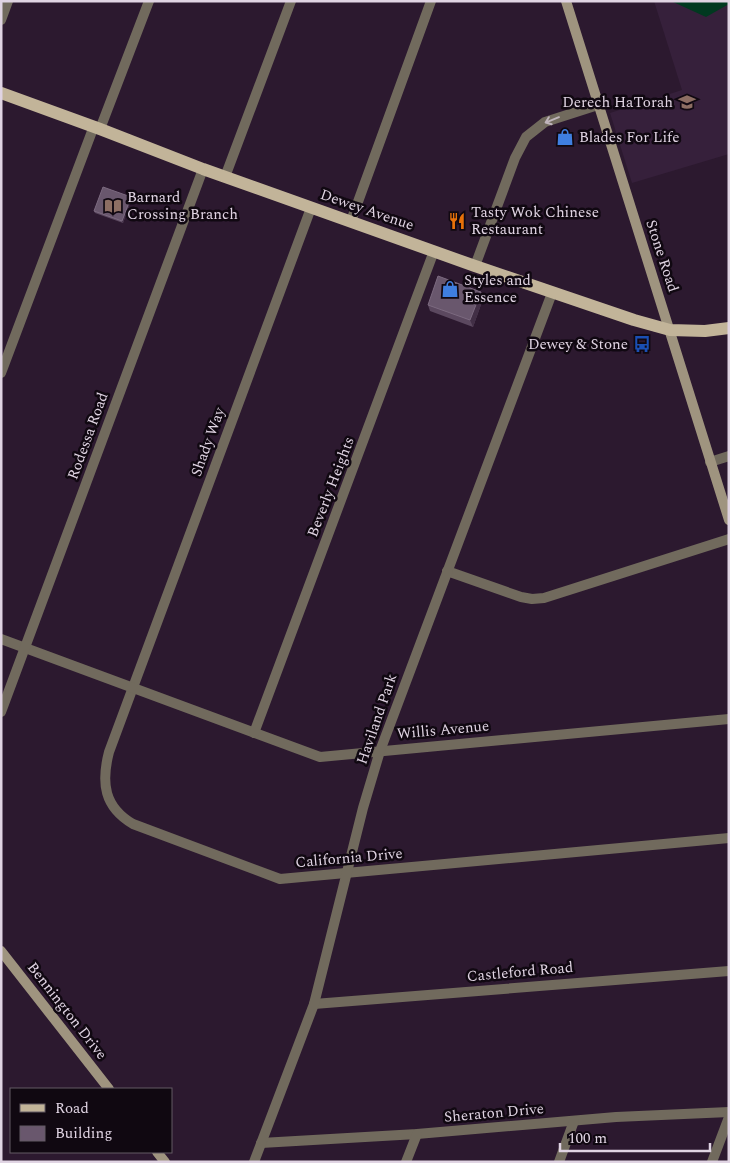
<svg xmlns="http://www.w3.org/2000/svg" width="730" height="1163" font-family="Spectral,serif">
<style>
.built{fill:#36203b}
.pitch{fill:#013920}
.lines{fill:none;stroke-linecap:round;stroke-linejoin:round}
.street{stroke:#716a5d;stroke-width:10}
.secondary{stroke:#9f947f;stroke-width:10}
.primary{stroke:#c2b499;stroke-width:12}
.wall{fill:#5b485f}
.shaded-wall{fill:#422f46}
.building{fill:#69576d;stroke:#7c6a80}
.oneway{stroke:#bfb4bb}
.labels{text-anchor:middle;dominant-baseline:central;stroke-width:5;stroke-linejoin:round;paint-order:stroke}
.poi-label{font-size:15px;fill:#e0d4e3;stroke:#100811;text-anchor:start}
.street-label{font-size:15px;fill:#e0d4e3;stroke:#100811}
</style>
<rect width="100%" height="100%" fill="#2c192f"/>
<!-- built -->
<path class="built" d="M654,1h75v153l-97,29 -22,-70 72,-23z"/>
<!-- pitch -->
<path class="pitch" d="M671,1h58v3l-23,13z"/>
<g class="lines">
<!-- street -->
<g class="street">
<path d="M1,20l7,-19"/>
<path d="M100,129l49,-128"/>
<path d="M225,177l66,-176"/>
<path d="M311,208l-202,544c-8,31 -5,55 24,72l147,55 449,-41"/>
<path d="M351,221l80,-220"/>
<path d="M475,266l40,-108 11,-21 19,-15 53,-17"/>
<path d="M1,373l93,-247"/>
<path d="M710,462l19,-6"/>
<path d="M447,571l74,26 11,2 12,-1 185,-59"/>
<path d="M1,639l319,118 409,-38"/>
<path d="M1,712l202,-543"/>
<path d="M254,733l180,-482"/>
<path d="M314,1004l415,-33"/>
<path d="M261,1143l156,-9 199,-17 113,-5"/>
<path d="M254,1162l60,-158 49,-196 17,-57 172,-458"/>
<path d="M406,1162l11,-28"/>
<path d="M559,1162l15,-41"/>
<path d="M712,1162l17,-45"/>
</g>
<!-- secondary -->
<g class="secondary">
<path d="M566,1l163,519"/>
<path d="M1,951l108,138"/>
<path d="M157,1152l8,10"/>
</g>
<!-- primary -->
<path class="primary" d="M1,93l99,36 103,40 272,97 159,54 36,10 35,1 24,-3"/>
</g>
<!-- wall -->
<g class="wall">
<path d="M131,197v3l-8,23 -28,-10 -1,-2z"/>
<path d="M481,292l2,7 -10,28 -43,-16 -2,-6z"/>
</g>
<!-- shaded-wall -->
<g class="shaded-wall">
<path d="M131,197v3l-8,23 -1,-2z"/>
<path d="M481,292l2,7 -10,28 -3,-7z"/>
</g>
<!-- building -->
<g class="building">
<path d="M103,187l28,10 -9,24 -28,-10z"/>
<path d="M438,276l43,16 -11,28 -42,-15z"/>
</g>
<!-- one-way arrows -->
<defs><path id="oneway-shaft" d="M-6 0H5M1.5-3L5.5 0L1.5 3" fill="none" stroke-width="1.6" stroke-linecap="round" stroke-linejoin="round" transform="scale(1.25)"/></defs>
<use class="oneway" href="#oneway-shaft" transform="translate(552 120) rotate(158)"/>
<!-- icons -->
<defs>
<g id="school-bare" transform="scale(1.35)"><path d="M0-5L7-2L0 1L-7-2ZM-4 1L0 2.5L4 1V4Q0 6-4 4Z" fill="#8d6e63" stroke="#100811" stroke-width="2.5" paint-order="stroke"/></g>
<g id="shop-bare" transform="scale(1.35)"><path d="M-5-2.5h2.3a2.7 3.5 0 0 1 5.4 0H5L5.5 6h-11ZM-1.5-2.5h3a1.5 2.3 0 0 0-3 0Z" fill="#3f7fe0" stroke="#100811" stroke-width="2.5" paint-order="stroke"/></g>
<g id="library-bare" transform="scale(1.35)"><path d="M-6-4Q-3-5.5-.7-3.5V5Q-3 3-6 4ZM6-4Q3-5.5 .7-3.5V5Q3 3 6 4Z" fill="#8d6e63" stroke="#100811" stroke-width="2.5" paint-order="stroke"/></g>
<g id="restaurant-bare" transform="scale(1.35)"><path d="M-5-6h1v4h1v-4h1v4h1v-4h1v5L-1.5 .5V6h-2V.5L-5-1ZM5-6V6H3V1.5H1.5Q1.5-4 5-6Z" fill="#e8710a" stroke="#100811" stroke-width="2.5" paint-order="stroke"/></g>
<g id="bus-bare" transform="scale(1.35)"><path d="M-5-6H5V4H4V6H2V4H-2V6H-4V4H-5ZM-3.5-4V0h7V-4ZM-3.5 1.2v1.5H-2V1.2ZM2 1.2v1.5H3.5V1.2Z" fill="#1a4fb4" stroke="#100811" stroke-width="2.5" paint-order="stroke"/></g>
</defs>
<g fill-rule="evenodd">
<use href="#school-bare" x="687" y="102"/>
<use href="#shop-bare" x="565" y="137"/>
<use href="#library-bare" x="113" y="206"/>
<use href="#restaurant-bare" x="457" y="221"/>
<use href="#shop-bare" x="450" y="289"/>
<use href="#bus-bare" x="642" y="344"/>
</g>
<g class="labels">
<!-- poi labels -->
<g class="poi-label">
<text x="673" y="102" text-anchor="end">Derech HaTorah</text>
<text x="579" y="137">Blades For Life</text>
<text x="127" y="197">Barnard<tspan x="127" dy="17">Crossing Branch</tspan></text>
<text x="471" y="212">Tasty Wok Chinese<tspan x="471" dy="17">Restaurant</tspan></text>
<text x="464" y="280">Styles and<tspan x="464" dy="17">Essence</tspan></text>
<text x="628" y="344" text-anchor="end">Dewey &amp; Stone</text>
</g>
<!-- street labels -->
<g class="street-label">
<text transform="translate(367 210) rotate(19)">Dewey Avenue</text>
<text transform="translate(662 256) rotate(72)">Stone Road</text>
<text transform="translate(88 436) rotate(-70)">Rodessa Road</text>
<text transform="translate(208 442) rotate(-70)">Shady Way</text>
<text transform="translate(331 487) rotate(-69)">Beverly Heights</text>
<text transform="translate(377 719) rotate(-71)">Haviland Park</text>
<text transform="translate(443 730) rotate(-5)">Willis Avenue</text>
<text transform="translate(349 858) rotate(-5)">California Drive</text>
<text transform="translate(520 972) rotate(-5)">Castleford Road</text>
<text transform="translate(67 1011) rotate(52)">Bennington Drive</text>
<text transform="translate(494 1113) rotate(-5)">Sheraton Drive</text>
</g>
</g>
<!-- border -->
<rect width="730" height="1163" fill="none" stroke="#e0d4e3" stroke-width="5"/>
<!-- legend -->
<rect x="10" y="1088" width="162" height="65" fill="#100811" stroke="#635a65"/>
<rect x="20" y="1104" width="25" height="8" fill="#c2b499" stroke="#635a65"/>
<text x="55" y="1113" font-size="15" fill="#e0d4e3">Road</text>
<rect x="20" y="1126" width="25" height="15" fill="#69576d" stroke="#635a65"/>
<text x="55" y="1138" font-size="15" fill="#e0d4e3">Building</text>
<!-- scale -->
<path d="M560 1143v8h150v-8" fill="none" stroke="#e0d4e3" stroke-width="2.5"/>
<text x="568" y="1143" font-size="15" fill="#e0d4e3" stroke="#100811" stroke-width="4" paint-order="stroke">100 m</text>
</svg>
